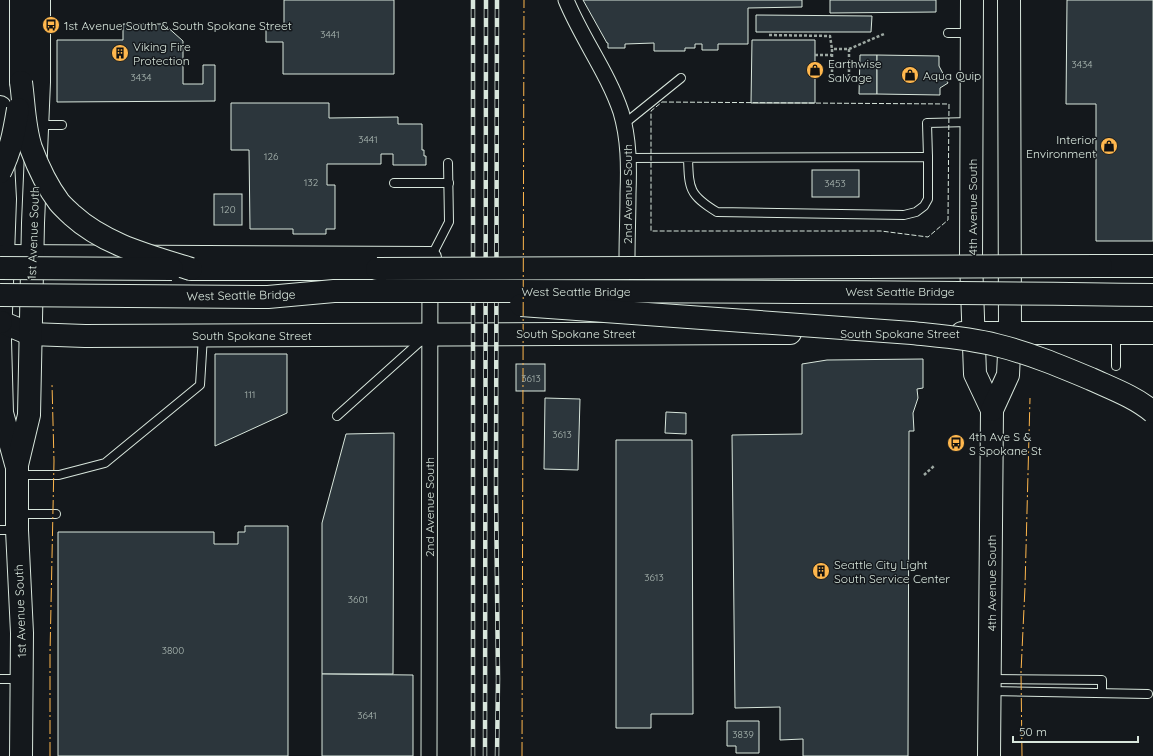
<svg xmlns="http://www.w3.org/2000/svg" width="1153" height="756" font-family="Quicksand,sans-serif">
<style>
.building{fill:#2c363c;stroke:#d8e6dc}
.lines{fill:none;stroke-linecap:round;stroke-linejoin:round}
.service-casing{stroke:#d8e6dc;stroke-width:10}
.minor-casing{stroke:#d8e6dc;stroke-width:17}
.primary-casing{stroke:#d8e6dc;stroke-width:24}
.motorway-casing{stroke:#d8e6dc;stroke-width:24}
.path{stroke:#9da8a2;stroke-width:2.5;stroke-dasharray:3 2;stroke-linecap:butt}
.service{stroke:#14181c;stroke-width:8}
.minor{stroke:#14181c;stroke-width:15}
.primary{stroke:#14181c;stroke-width:22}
.motorway{stroke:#14181c;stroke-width:22}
.rail-casing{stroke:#d8e6dc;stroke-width:4.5}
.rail{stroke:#14181c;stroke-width:3;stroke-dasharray:9;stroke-linecap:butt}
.motorway-bridge-casing{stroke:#d8e6dc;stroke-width:24;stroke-linecap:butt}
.motorway-bridge{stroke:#14181c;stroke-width:22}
.fence{stroke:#d8e6dc;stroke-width:1;stroke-dasharray:5 2;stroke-linecap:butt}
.power{stroke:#ffb74d;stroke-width:1;stroke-dasharray:14 3 2 3;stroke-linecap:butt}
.labels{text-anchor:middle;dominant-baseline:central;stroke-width:3;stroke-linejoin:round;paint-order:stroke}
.number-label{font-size:10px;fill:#adbab4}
.poi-label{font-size:12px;fill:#d8e6dc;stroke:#14181c;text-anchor:start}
.street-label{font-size:12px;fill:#d8e6dc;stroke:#14181c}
</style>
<rect width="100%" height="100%" fill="#14181c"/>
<!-- building -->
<g class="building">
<path d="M284,0h110v74h-111v-32h-17v-17h18z"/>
<path d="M583,0h219v7l-54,1v36h-30v6h-16v-6h-7v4h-10v3h-31v-8l-29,1v4h-17v-5h-1z"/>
<path d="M830,0h106v12l-106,1z"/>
<path d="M1067,0h86v241h-57v-137h-30z"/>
<path d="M756,15l116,1 -1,16h-115z"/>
<path d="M123,24h41l19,17v43h20v-19h12v36l-158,1v-62h66z"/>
<path d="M752,40h63v63h-64z"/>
<path d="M860,55h17v39h-18z"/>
<path d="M877,55l62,1v10l9,17 -8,5v7l-63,-1z"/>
<path d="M231,103h98v15l69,-1v7h24v26h2v6h2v9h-33v-11h-12v10h-54v21h8v44h-9v5h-33v-5h-43l-1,-79h-18z"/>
<rect x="812" y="170" width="47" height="27"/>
<rect x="214" y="194" width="28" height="31"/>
<path d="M215,354h72v59l-72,33z"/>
<path d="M923,359v29l-6,1 1,9 -5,15 1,18h-5l-1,325h-105v-17l-23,1v-33l-45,1 -3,-273 70,-1v-70l25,-4z"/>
<rect x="516" y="364" width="29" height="27"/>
<path d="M545,398l35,1 -2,71 -34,-1z"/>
<path d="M666,412l20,1v21l-21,-1z"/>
<path d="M394,433l-1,241h-71v-151l24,-89z"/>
<path d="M616,440h76l1,274h-42v14h-35z"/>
<path d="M245,526h43v230h-230v-224h156v12h24v-12h7z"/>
<path d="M322,674l91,1v81h-91z"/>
<path d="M727,721h32v32h-23v-7h-9z"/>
</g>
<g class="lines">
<!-- service casing -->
<g class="service-casing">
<g id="service">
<path d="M948,33h23"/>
<path d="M624,124l57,-46"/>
<path d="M38,125h24"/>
<path d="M928,157l-1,-34 43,-1"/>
<path d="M628,158l300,-1v42l-4,7 -8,6 -12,3 -187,-3c-28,-17 -28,-23 -29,-54"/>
<path d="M394,183h55"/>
<path d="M431,257l18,-35 -1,-59"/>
<path d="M1116,335v31"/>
<path d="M337,416l86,-77"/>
<path d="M18,475h41l46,-12 95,-78 3,-49"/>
<path d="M18,514h38"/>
<path d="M0,530h16"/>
<path d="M0,679h21"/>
<path d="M991,679l111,1v13"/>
<path d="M991,691l157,3"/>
</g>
</g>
<!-- minor casing -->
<g class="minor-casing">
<g id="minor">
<path d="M566,0c16,39 42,73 55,112 8,27 8,54 7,82 0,21 -1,43 -1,64"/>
<path d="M429,756l1,-497"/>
</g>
</g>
<!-- primary casing -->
<g class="primary-casing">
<g id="primary">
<path d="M972,0l-1,261 4,113 17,36 -3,346"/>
<path d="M0,107l5,92 -5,141 2,73 14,51"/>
<path d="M3,256l427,2"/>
<path d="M1,322l29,12 55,2 705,-3"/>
<path d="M962,333h191"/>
<path d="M992,410l16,-35 2,-42 -1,-333"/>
<path d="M21,756l1,-123 -5,-103v-65l12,-50 4,-192 6,-141v-82"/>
</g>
</g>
<!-- motorway casing -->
<g class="motorway-casing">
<g id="motorway">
<path d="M21,0v82"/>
<path d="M1101,266h52"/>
<path d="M191,269h186"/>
<path d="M0,322h1"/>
</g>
</g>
<!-- path -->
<g class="path">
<path d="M769,35l61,1 2,13"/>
<path d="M849,49v28h-17v-28h17l35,-15"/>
<path d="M815,55h17"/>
<path d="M849,66h11"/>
<path d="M924,475l10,-9"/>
</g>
<!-- service -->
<use href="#service" class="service"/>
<!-- minor -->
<use href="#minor" class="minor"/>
<!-- primary -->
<use href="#primary" class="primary"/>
<!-- motorway -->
<use href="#motorway" class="motorway"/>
<!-- rail casing -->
<g class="rail-casing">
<g id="rail">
<path d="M473,756v-756"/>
<path d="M485,756l1,-756"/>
<path d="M497,756l1,-77 -2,-187 1,-492"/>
</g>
</g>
<!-- rail -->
<use href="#rail" class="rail"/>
<!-- motorway-bridge casing -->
<g class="motorway-bridge-casing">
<g id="motorway-bridge">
<path d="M21,82c3,22 3,45 10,66 7,19 16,38 28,54 4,5 9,9 13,13 33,30 78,41 119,54"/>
<path d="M0,172c11,-22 14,-39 18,-63"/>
<path d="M0,268l172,1"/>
<path d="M377,269l724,-3"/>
<path d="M0,295l268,2 66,-6c273,0 546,0 819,4"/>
<path d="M521,305l391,28c28,3 57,5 84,12 33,8 64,21 95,34 22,10 44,18 62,33"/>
</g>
</g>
<!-- motorway-bridge -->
<use href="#motorway-bridge" class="motorway-bridge"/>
<!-- fence -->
<path class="fence" d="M662,102l287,2 -1,116 -20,17 -47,-6h-230v-120z"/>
<!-- power -->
<g class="power">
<path d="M50,756v-102l4,-193 -2,-77"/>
<path d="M522,756l2,-756"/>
<path d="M1022,756l-1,-84 4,-85 5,-189"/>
</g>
</g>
<!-- icons -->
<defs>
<g id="bus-disc" transform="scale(0.9)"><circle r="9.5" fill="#ffb74d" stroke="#14181c"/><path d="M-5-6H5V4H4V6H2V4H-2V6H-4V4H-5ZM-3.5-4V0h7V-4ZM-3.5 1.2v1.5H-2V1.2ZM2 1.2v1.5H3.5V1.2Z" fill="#111"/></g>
<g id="building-disc" transform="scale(0.9)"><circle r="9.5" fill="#ffb74d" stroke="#14181c"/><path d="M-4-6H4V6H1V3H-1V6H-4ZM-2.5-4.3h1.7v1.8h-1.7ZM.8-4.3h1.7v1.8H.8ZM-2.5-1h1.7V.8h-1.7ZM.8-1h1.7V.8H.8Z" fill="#111"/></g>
<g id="shop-disc" transform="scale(0.9)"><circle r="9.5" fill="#ffb74d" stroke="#14181c"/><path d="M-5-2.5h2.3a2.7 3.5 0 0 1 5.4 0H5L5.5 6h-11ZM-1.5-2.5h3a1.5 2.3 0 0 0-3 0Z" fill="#111"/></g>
</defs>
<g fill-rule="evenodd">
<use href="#bus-disc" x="51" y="25"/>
<use href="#building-disc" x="120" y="53"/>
<use href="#shop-disc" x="815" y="70"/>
<use href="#shop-disc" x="910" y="75"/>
<use href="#shop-disc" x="1109" y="146"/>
<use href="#bus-disc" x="956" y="443"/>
<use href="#building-disc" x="821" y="571"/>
</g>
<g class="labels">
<!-- number labels -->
<g class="number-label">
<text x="330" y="34">3441</text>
<text x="1082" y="64">3434</text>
<text x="141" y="77">3434</text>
<text x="368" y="139">3441</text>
<text x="271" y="156">126</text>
<text x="311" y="182">132</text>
<text x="835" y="183">3453</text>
<text x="228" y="209">120</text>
<text x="531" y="378">3613</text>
<text x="250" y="394">111</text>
<text x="562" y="434">3613</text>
<text x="654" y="577">3613</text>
<text x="358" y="599">3601</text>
<text x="173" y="650">3800</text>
<text x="367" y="715">3641</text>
<text x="743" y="734">3839</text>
</g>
<!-- poi labels -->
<g class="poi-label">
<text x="64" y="25">1st Avenue South &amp; South Spokane Street</text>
<text x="133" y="46">Viking Fire<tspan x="133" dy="14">Protection</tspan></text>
<text x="828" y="63">Earthwise<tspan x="828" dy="14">Salvage</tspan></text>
<text x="923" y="75">Aqua Quip</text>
<text x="1096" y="139" text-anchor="end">Interior<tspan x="1096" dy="14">Environment</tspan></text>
<text x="969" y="436">4th Ave S &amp;<tspan x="969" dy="14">S Spokane St</tspan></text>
<text x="834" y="564">Seattle City Light<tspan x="834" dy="14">South Service Center</tspan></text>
</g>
<!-- street labels -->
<g class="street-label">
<text transform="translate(627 194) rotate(-90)">2nd Avenue South</text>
<text transform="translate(972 207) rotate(-90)">4th Avenue South</text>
<text transform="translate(33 233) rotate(-88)">1st Avenue South</text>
<text x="576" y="291">West Seattle Bridge</text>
<text x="900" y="291">West Seattle Bridge</text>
<text transform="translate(241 295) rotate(-1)">West Seattle Bridge</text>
<text x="576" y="333">South Spokane Street</text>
<text x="900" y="333">South Spokane Street</text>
<text x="252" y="335">South Spokane Street</text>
<text transform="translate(429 507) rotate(-90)">2nd Avenue South</text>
<text transform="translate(991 583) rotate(-90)">4th Avenue South</text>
<text transform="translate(20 611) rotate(-92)">1st Avenue South</text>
</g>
</g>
<!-- scale -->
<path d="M1013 736v6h125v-6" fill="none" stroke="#d8e6dc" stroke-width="2"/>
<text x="1019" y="736" font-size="12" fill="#d8e6dc" stroke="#14181c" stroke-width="3" paint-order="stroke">50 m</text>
</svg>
